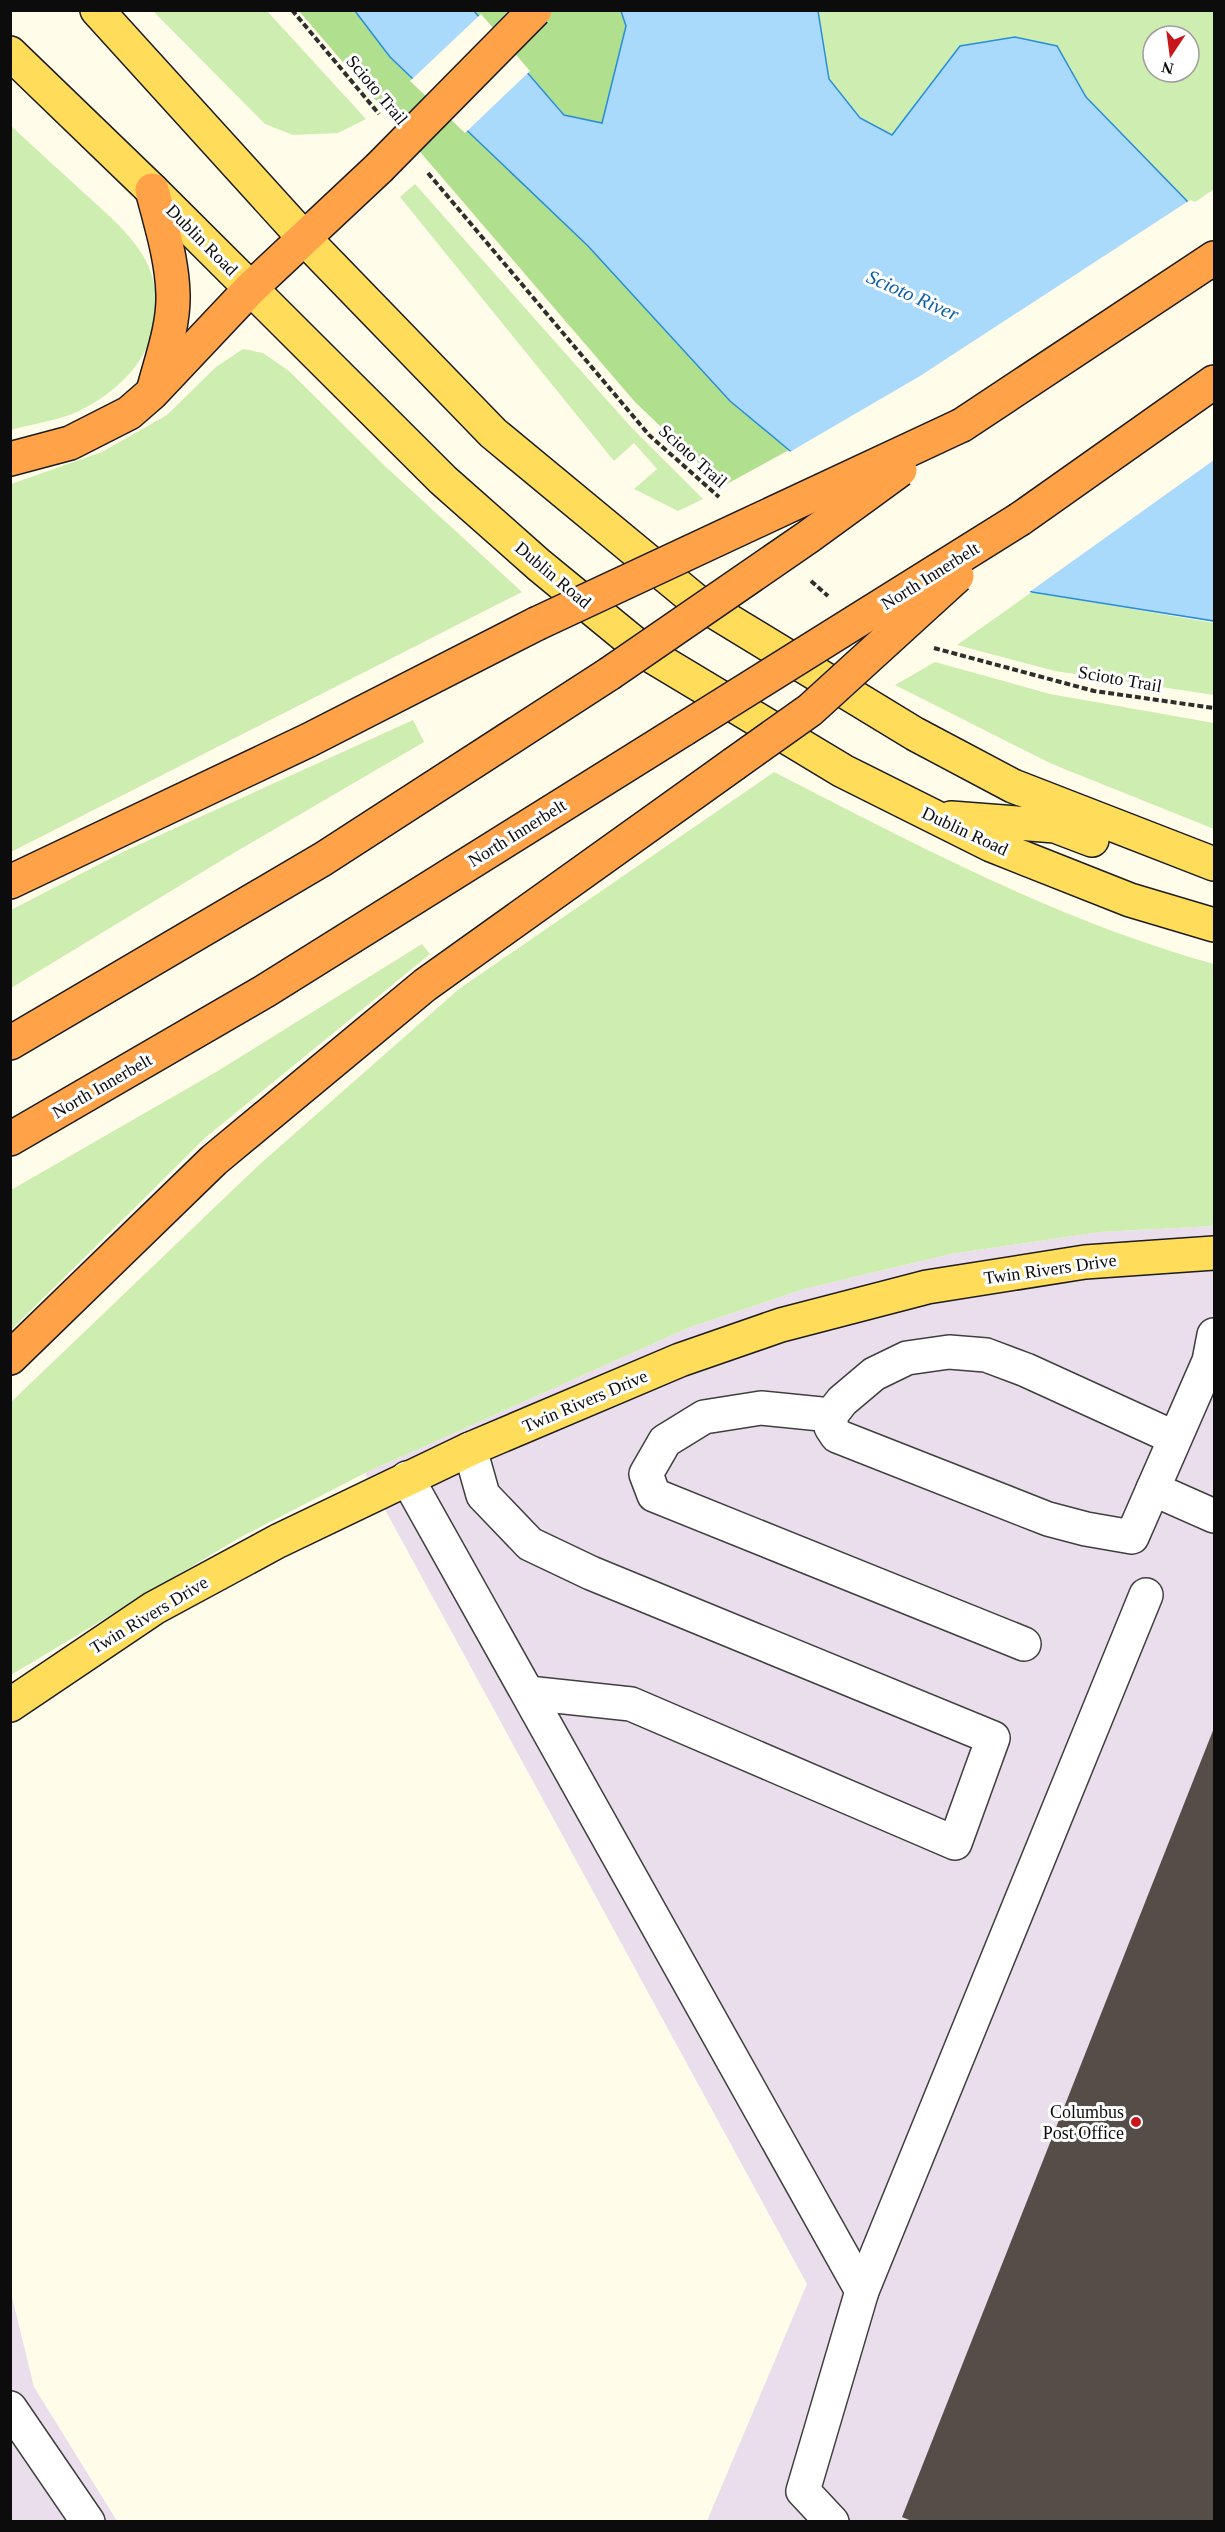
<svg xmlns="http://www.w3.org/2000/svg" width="1225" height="2532" font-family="'Times New Roman',serif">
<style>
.industrial{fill:#ebdeec}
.green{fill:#ceedb0;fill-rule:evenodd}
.forest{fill:#b0df8e}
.water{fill:#a9dafc;stroke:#298dda;stroke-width:1.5}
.pier{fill:#fffcea}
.building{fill:#554d47}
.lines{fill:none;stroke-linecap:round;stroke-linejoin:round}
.minor-casing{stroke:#3f3f3f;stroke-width:36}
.major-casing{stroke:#1d1d1d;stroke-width:36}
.highway-casing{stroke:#1d1d1d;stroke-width:36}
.path{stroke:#2e2e2e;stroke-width:4;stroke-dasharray:6 3;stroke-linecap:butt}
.minor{stroke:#fff;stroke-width:33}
.major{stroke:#ffdc5a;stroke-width:33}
.highway{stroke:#ffa248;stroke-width:33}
.highway-bridge-casing{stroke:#1d1d1d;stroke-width:36;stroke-linecap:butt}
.highway-bridge{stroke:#ffa248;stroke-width:33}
.poi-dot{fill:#c8171a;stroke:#fff;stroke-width:2}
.labels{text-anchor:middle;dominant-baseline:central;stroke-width:6;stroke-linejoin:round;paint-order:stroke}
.street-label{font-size:18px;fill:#0c0c0c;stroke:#fff}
.poi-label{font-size:18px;fill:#0c0c0c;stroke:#fff;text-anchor:end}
.water-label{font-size:20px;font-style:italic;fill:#0a5ea8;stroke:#fff}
</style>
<rect width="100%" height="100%" fill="#fffcea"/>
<!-- industrial -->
<g class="industrial">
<path d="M1214,1226v1295h-507l100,-237 -442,-811 323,-145 116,-39 147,-35 149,-22z"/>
<path d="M10,2289l24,98 83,134h-106z"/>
</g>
<!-- green -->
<g class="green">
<path d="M153,11h114l99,108 -28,14 -45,2 -28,-11z"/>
<path d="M818,11h396v178l-23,16 -105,-108 -29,-51 -42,-9 -55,9 -68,89 -32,-17 -31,-39zM1153,36h36v36h-36z"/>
<path d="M10,125c25,23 50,46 74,68 22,20 52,45 64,72 26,63 -11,117 -67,145 -19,10 -50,14 -70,20z"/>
<path d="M415,184l216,243 72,72 -25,12 -44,-22 23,-20 -23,-26 -20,18 -214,-264z"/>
<path d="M243,349l20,4 26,18 97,96 136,125 -511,260v-368l91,-32 65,-37 49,-48z"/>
<path d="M1032,592l182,31v72l-159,-24 -98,-26z"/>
<path d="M935,662l115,32 164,29v106l-162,-65 -157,-79z"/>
<path d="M413,720l11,22 -192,112 -221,134v-78l114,-59z"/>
<path d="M774,772c142,73 285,149 440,192v262l-114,6 -149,22 -147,35 -116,39 -323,145 -126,65 -228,137v-273l249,-238 199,-175z"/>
<path d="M422,944l8,10 -224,183 -195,193v-140l205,-118z"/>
</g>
<!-- forest -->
<g class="forest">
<path d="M299,11h56l35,46 198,189 142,155 59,49 -66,36 -88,-84z"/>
<path d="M474,11h147l5,15 -24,97 -37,-8z"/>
</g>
<!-- water -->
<path class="water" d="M355,11h119l90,104 38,8 24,-97 -5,-15h197l11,68 31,39 32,17 68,-89 55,-9 42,9 29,51 105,108 23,6v410l-182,-29 -139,-65 -104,-77 -59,-49 -142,-155 -198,-189z"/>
<!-- pier -->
<g class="pier">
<path d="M481,14l49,57 -65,62 -55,-52z"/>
<path d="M1190,200l24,8v252l-186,133 -137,-63 -103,-77 132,-77z"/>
</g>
<!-- building -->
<path class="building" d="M1214,1728v794h-300l-12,-5z"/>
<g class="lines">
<!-- minor casing -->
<g class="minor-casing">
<g id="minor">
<path d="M831,1415l-70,-7 -57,9 -39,24 -19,33 8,21 370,149"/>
<path d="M1175,1438l-149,-68 -40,-15 -37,-3 -42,6 -33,16 -32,27 -11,14v12l6,9 211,83 38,10 46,8 77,-176 5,-26"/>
<path d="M470,1449l13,46 47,49 61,29 402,165 -38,105 -324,-139 -103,-11"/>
<path d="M407,1478l455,813 -59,200 29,31"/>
<path d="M1153,1489l61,27"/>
<path d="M862,2291l284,-696"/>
<path d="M10,2408l78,114"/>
</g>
</g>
<!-- major casing -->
<g class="major-casing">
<g id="major">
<path d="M97,10l208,229 188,194 202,167 220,134 98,52 201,78"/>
<path d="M10,53l142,137 291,290 96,85 106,87 198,119 148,74 139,55 84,25"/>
<path d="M951,818l104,8 37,14"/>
<path d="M10,1705l144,-97 124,-67 192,-92 210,-89 101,-35 146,-38 158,-25 129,-9"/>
</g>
</g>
<!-- highway casing -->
<g class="highway-casing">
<g id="highway">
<path d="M152,190c9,34 20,69 21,104 1,31 -11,64 -19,94"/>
<path d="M962,425l252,-167"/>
<path d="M10,459l60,-16 59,-30 23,-20 99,-105 128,-120"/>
<path d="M1020,519l194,-137"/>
<path d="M10,882l299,-142 227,-116"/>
<path d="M10,1043l313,-184 286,-185"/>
<path d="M10,1139l255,-148 419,-262"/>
<path d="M10,1358l204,-198 211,-175 309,-221"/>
</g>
</g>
<!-- path -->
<g class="path">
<path d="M292,10l87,104"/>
<path d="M428,173l221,262 70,62"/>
<path d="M811,581l17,15"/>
<path d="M934,648l160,43 120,17"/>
</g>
<!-- minor -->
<use href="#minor" class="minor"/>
<!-- major -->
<use href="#major" class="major"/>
<!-- highway -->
<use href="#highway" class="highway"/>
<!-- highway-bridge casing -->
<g class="highway-bridge-casing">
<g id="highway-bridge">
<path d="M379,168l156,-158"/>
<path d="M536,624l426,-199"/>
<path d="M609,674l199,-137 92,-67"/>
<path d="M684,729l336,-210"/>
<path d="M734,764l76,-54 147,-134"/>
</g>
</g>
<!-- highway-bridge -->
<use href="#highway-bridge" class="highway-bridge"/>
</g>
<!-- markers -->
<circle class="poi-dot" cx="1136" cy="2122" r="6"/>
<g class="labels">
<!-- street labels -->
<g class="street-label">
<text transform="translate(377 90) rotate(50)">Scioto Trail</text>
<text transform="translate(202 240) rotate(45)">Dublin Road</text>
<text transform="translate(693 456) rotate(42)">Scioto Trail</text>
<text transform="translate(553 575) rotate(40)">Dublin Road</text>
<text transform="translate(930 576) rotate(-32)">North Innerbelt</text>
<text transform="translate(1120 679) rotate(10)">Scioto Trail</text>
<text transform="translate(965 831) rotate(25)">Dublin Road</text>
<text transform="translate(517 833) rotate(-32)">North Innerbelt</text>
<text transform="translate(102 1086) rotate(-30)">North Innerbelt</text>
<text transform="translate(1050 1269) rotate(-8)">Twin Rivers Drive</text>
<text transform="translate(585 1401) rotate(-23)">Twin Rivers Drive</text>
<text transform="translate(149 1615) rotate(-31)">Twin Rivers Drive</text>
</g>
<!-- poi labels -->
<g class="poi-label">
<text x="1124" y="2112">Columbus<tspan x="1124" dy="21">Post Office</tspan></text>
</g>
<!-- water labels -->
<g class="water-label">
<text transform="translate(913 295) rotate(24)">Scioto River</text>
</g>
</g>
<!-- border -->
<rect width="1225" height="2532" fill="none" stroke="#0c0c0c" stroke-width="24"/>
<!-- north arrow -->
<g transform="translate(1171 54) rotate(193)"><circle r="28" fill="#ffffff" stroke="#9e9e9e" stroke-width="1.5"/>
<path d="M0-4.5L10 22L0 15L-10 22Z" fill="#c8171a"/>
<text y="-9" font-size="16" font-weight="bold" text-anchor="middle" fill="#0c0c0c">N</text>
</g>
</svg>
